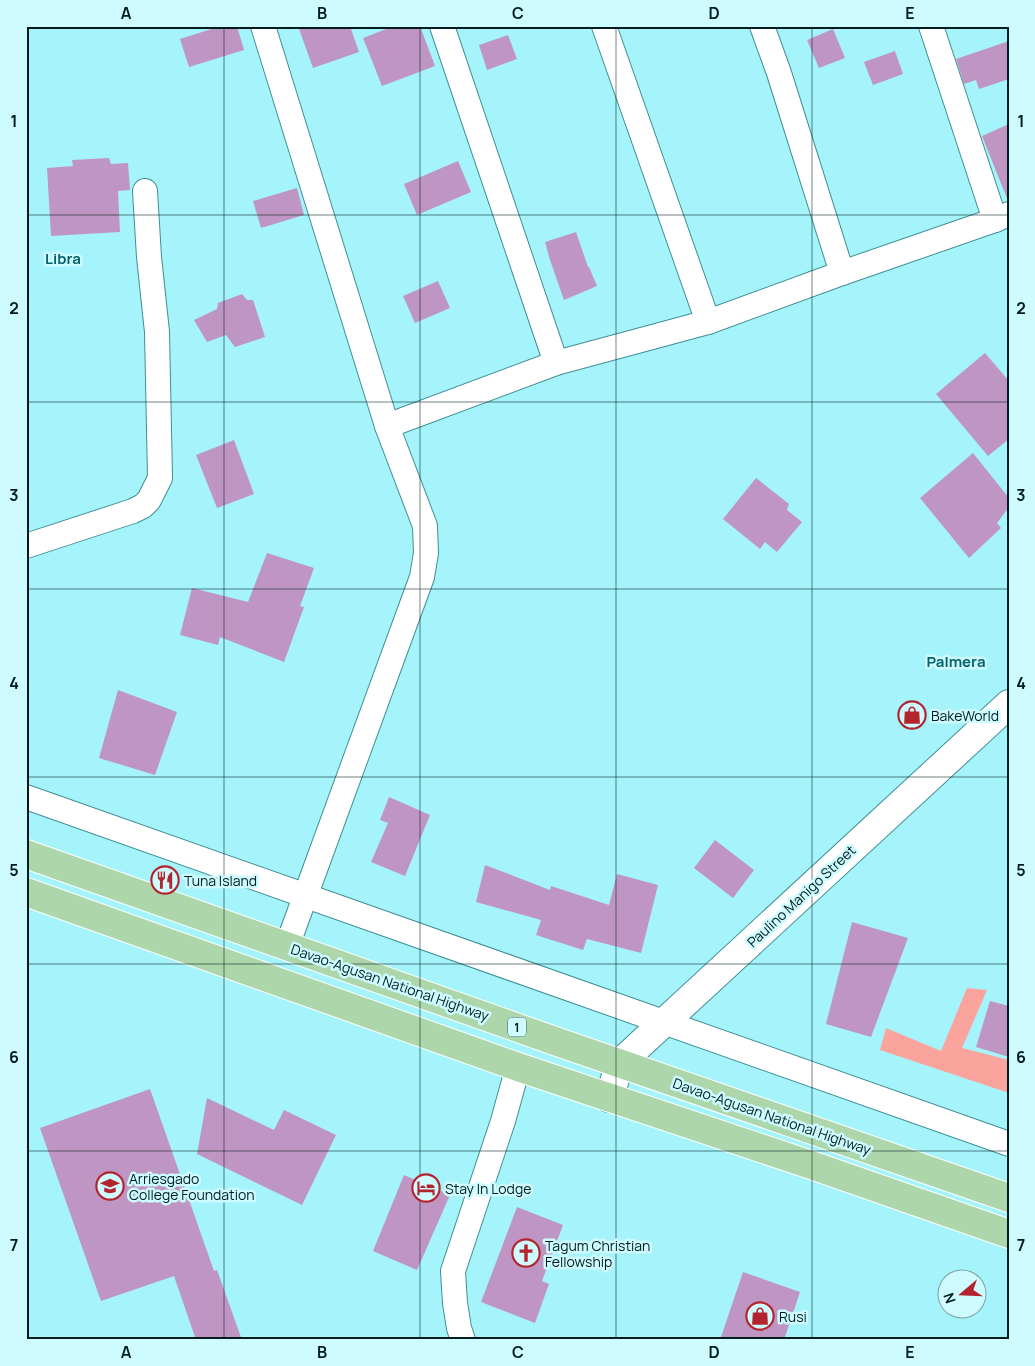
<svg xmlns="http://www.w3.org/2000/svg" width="1035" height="1366" font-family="Manrope,sans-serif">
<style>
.green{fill:#fba49e}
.building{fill:#bf96c3}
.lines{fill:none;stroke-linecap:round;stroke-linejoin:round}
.minor-casing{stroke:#418f96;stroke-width:26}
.tertiary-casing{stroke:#418f96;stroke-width:30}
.trunk-casing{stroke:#fff;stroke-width:30}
.minor{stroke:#fff;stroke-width:24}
.tertiary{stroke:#fff;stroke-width:28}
.trunk{stroke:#aed6ab;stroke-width:28}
.grid{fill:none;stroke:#001c1f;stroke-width:1;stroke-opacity:0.55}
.labels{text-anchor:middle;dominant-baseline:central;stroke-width:5;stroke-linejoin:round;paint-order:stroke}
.shield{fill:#cefbff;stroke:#3e5f62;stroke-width:1}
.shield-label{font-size:12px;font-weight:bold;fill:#001c1f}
.poi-label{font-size:14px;fill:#001c1f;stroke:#cefbff;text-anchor:start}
.street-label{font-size:14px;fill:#001c1f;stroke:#cefbff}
.neighbourhood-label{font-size:15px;font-weight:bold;fill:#03636b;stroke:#cefbff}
.neatline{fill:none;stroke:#001c1f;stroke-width:2}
.grid-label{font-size:16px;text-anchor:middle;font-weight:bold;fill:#001c1f}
</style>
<rect width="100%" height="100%" fill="#a5f3fb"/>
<!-- green -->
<path class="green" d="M967,988l20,2 -25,58 47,12v33l-129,-43 6,-22 55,23z"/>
<!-- building -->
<g class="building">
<path d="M221,26h16l7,24 -55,17 -9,-28z"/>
<path d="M298,26h52l9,26 -46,16z"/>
<path d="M394,26h26l15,40 -53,20 -19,-48z"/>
<path d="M833,29l12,29 -26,10 -12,-28z"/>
<path d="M508,35l9,24 -30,11 -8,-25z"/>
<path d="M1009,41v38l-30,10 -3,-9 -12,4 -8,-25z"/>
<path d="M895,51l8,23 -30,11 -9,-23z"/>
<path d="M1009,124v77h-1l-26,-65z"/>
<path d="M109,158l2,6 17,-1 2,27 -12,1 2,41 -69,4 -4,-68 26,-2 -1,-6z"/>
<path d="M458,161l13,31 -54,23 -13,-31z"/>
<path d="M297,188l7,27 -43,13 -8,-27z"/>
<path d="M576,232l12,35h1l8,19 -33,14 -14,-40 -5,-18z"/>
<path d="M438,281l12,27 -35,15 -12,-27z"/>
<path d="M242,294l5,6h6l12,37 -30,10 -9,-12 -19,7 -13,-22 23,-11 1,-6z"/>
<path d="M985,353l24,28v58l-21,17 -52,-62z"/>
<path d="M234,440l20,54 -37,14 -21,-53z"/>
<path d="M973,453l36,45v9l-12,16 4,5 -32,30 -49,-60z"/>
<path d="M756,478l33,26 -2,6 15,12 -25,30 -12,-10 -5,7 -37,-30z"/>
<path d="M267,553l47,15 -14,38 4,1 -20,55 -64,-25 -2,8 -38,-10 12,-47 56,14z"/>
<path d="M118,690l59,22 -22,63 -56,-17z"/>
<path d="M389,797l41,18 -25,61 -34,-14 17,-39 -8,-3z"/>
<path d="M715,840l39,30 -21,28 -39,-30z"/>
<path d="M485,865l65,25 1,-4 58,19 8,-31 41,11 -17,68 -54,-14 -4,11 -47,-15 5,-15 -65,-18z"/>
<path d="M852,922l56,16 -37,99 -45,-13z"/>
<path d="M990,1001l19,5v51l-33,-10z"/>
<path d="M150,1089l64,182 3,-1 25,70h-46l-22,-64 -73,25 -61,-173z"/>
<path d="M207,1098l67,32 10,-20 52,25 -34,70 -105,-51z"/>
<path d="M404,1175l46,20 -33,75 -44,-19z"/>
<path d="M517,1207l46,18 -21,56 7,3 -14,39 -54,-21z"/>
<path d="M743,1272l57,20 -16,48h-64z"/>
</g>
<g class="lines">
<!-- minor casing -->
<g class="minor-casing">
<g id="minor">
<path d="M263,26l124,400 38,100 1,27 -4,24 -135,369"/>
<path d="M442,26l114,337"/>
<path d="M604,26l104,296"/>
<path d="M762,26l17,47 63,200"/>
<path d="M931,26l64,194"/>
<path d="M387,426l169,-63 152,-41 134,-49 153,-53 14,-6"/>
<path d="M26,546l107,-35 10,-5 6,-6 11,-22 -3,-146 -8,-75 -4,-66"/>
<path d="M26,797l983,347"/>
<path d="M463,1340l-4,-12 -4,-25 -2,-32 50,-150 15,-54"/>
</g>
</g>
<!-- tertiary casing -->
<g class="tertiary-casing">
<path id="tertiary" d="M609,1098l11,-35 389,-359"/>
</g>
<!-- trunk casing -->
<g class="trunk-casing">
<g id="trunk">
<path d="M26,854l526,186 457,158"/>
<path d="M26,892l492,175 299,100 192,67"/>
</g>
</g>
<!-- minor -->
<use href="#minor" class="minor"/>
<!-- tertiary -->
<use href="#tertiary" class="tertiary"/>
<!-- trunk -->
<use href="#trunk" class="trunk"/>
</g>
<!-- grid -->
<path class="grid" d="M224,26v1314M420,26v1314M616,26v1314M812,26v1314M26,215h983M26,402h983M26,589h983M26,777h983M26,964h983M26,1151h983"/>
<!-- icons -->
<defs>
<g id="shop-ring" transform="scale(1.4375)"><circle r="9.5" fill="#cefbff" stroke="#b5242e" stroke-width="1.5"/><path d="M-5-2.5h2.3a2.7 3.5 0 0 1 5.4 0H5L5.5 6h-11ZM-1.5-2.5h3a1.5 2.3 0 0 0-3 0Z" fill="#b5242e"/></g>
<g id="restaurant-ring" transform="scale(1.4375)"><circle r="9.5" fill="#cefbff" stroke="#b5242e" stroke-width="1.5"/><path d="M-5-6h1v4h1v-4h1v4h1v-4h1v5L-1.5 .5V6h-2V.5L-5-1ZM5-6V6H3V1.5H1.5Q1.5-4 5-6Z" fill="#b5242e"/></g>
<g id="university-ring" transform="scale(1.4375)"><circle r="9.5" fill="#cefbff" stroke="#b5242e" stroke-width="1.5"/><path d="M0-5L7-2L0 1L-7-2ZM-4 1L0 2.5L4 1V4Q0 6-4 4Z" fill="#b5242e"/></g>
<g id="hotel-ring" transform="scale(1.4375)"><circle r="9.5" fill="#cefbff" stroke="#b5242e" stroke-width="1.5"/><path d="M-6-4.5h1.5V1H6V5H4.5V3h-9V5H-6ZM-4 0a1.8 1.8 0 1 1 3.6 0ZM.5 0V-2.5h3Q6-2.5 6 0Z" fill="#b5242e"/></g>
<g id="church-ring" transform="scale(1.4375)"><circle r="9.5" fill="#cefbff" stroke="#b5242e" stroke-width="1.5"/><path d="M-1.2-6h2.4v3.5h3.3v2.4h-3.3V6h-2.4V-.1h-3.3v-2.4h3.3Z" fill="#b5242e"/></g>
</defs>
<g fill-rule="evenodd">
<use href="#shop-ring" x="912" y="715"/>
<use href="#restaurant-ring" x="165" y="880"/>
<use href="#university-ring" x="110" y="1186"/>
<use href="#hotel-ring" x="426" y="1188"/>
<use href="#church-ring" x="526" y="1253"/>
<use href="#shop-ring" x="760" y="1316"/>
</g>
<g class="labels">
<!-- shield labels -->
<rect class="shield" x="508" y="1017.5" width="18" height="19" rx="4"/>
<g class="shield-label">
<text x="517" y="1027">1</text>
</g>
<!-- poi labels -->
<g class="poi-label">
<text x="931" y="715">BakeWorld</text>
<text x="184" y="880">Tuna Island</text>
<text x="129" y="1178">Arriesgado<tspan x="129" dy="16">College Foundation</tspan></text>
<text x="445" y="1188">Stay In Lodge</text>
<text x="545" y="1245">Tagum Christian<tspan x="545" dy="16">Fellowship</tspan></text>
<text x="779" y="1316">Rusi</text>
</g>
<!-- street labels -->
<g class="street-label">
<text transform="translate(801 896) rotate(-43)">Paulino Manigo Street</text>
<text transform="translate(390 982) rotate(19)">Davao-Agusan National Highway</text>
<text transform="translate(772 1116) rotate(19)">Davao-Agusan National Highway</text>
</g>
<!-- neighbourhood labels -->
<g class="neighbourhood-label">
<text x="63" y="258">Libra</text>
<text x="956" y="661">Palmera</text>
</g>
</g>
<!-- border -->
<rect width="1035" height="1366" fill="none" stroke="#cefbff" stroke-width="55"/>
<!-- north arrow -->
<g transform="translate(962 1294) rotate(251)"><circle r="24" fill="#cefbff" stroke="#7ca2a5"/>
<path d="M0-4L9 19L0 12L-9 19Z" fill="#b5242e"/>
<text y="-8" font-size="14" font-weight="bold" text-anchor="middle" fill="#001c1f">N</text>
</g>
<rect x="28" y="28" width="980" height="1310" class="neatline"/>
<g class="grid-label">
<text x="126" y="19">A</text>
<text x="322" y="19">B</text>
<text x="518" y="19">C</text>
<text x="714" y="19">D</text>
<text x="910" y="19">E</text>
<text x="14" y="127">1</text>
<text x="1021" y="127">1</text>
<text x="14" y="314">2</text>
<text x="1021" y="314">2</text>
<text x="14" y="501">3</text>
<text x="1021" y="501">3</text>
<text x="14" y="689">4</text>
<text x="1021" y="689">4</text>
<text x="14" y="876">5</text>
<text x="1021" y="876">5</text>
<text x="14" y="1063">6</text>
<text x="1021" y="1063">6</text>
<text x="14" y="1251">7</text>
<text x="1021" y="1251">7</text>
<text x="126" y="1358">A</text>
<text x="322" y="1358">B</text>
<text x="518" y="1358">C</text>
<text x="714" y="1358">D</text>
<text x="910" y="1358">E</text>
</g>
</svg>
